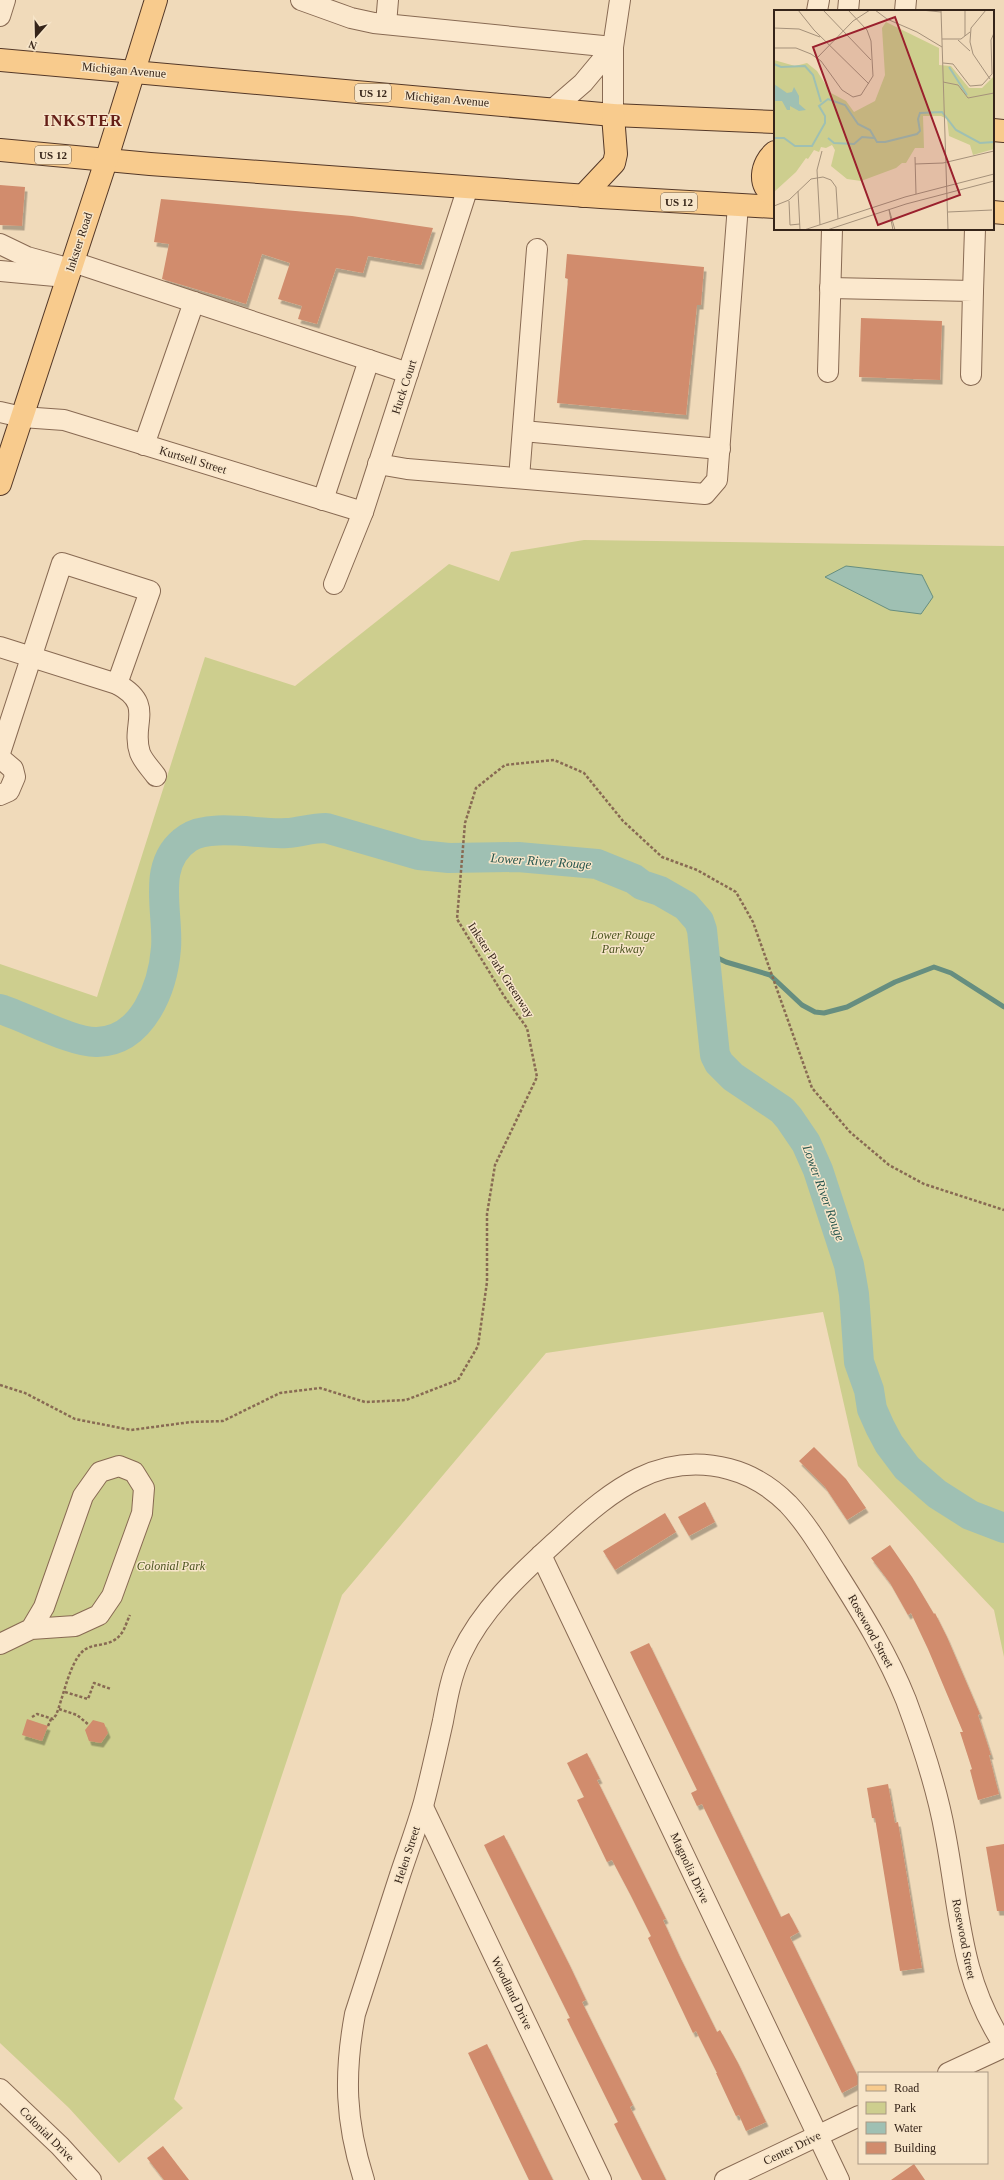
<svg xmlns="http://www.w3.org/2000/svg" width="1004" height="2180" font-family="'Times New Roman',serif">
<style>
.green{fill:#cdce8e}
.water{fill:#9fc0b3;stroke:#668e80}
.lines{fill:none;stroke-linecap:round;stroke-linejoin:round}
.stream{stroke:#668e80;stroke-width:5}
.river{stroke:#9fc0b3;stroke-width:30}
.building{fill:#d18c6d;filter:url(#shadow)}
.minor-casing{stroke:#886a53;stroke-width:22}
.major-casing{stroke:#543828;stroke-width:24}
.path{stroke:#886a53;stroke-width:2.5;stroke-dasharray:3 2;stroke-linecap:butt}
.minor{stroke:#fbe8cd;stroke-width:20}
.major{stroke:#f8cb8d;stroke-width:22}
.labels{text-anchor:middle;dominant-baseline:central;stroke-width:3;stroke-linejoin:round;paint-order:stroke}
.shield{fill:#f7e5c9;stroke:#6f5e4e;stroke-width:1}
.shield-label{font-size:11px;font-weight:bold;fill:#352419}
.street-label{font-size:12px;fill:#352419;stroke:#f7e5c9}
.park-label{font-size:12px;font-style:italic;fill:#4b531f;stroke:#f7e5c9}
.water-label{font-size:13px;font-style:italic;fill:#27564e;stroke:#f7e5c9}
.district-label{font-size:16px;font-weight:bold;letter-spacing:1px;fill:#651e16;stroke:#f7e5c9}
.inset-river{fill:none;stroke:#9fc0b3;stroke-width:2}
.inset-road{fill:none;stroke:#a5917a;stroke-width:1}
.view{fill:#9a202d;fill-opacity:0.15;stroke:#9a202d;stroke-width:2}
.inset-edge{fill:none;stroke:#352419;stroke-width:2}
</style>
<defs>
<filter id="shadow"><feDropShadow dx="2.5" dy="4.5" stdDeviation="0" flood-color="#0004"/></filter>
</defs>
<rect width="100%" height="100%" fill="#f0daba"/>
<!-- green -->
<path class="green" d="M584,540l420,6v1111l-10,-47 -136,-144 -35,-154 -277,41 -204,242 -168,504 9,9 -64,55 -50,-55 -69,-65v-1079l97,33 108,-340 90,29 154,-122 50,17 12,-29z"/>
<!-- water -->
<path class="water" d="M846,566l76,9 11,22 -12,17 -31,-4 -65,-33z"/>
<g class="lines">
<!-- stream -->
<path class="stream" d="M703,951l23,11 44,13 32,30 13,7 9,1 23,-6 48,-25 39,-15 17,6 53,34"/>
<!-- river -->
<path class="river" d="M0,1009c26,8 73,34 97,33 46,-1 66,-55 69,-94 3,-36 -16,-85 22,-110 23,-15 72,-3 99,-5 13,-1 25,-5 39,-5l93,27 30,3 69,-1 79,7 37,15 8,6 18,6 26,15 13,15 3,9 13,125 4,8 14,14 49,33 7,8 17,25 12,27 31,95 5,29 5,68 10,28 3,19 8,18 9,17 18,24 30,26 33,21 34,13"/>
</g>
<!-- building -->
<g class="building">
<path d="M0,185l25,2 -3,39 -22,-1z"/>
<path d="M161,199l191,17 81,12 -12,37 -53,-9 -5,17 -27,-5 -19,56 -19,-5 4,-13 -24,-7 12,-36 -28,-9 -16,50 -84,-25 7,-35 -15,-2z"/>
<path d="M567,254l137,13 -3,38h-4l-11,110 -129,-12 11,-124 -3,-1z"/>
<path d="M861,318l81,3 -2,59 -81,-3z"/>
<path d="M814,1447l32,32 20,29 -19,12 -22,-33 -26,-26z"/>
<path d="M705,1502l10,20 -26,14 -11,-19z"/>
<path d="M665,1513l11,19 -61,38 -12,-19z"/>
<path d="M890,1545l22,32 22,37 1,-1 12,24 33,77 -2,1 13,40h-2l10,39 -21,6 -8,-30 2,-1 -12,-37h3l-35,-83 -17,-36 -3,2 -18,-32 -19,-25z"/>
<path d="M649,1643l132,274 8,-4 10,19 -9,5 69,142v5l-17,9 -140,-289 -5,2 -6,-13 6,-3 -67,-138z"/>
<path d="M27,1719l21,7 -6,15 -20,-6z"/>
<path d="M93,1720l11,3 4,10 -7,10 -12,-2 -4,-11z"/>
<path d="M587,1753l13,26 -3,1 69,139 -3,1 16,35 38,77 3,-2 18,33 28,59 -20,9 -7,-16 -3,1 -20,-43h1l-21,-42 -3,2 -45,-95 3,-2 -21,-42 -18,-34 -5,2 -30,-62 7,-3 -17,-34z"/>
<path d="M888,1784l7,39 3,-1 24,146 -22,3 -25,-153h-3l-5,-30z"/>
<path d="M504,1835l66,131 16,34 -4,2 51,103 -3,2 36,73h-24l-28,-56 4,-2 -51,-103 3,-1 -86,-173z"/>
<path d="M1004,1844v67h-7l-11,-64z"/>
<path d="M487,2044l30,62 36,74h-24l-25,-52 -36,-75z"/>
<path d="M163,2146l26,34h-25l-17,-22z"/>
<path d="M914,2164l11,16h-34z"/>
</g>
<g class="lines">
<!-- minor casing -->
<g class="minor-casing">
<g id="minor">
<path d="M301,0l50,18 23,5 239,24"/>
<path d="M817,11l2,-11"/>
<path d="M848,11l1,-11"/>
<path d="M905,11l1,-11"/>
<path d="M0,16l5,-16"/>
<path d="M386,24l2,-24"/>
<path d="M553,109l30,-26 30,-36"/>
<path d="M613,115v-68l7,-47"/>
<path d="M0,244l27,13 44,12"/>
<path d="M73,262l335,111"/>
<path d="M0,271l66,6"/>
<path d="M830,288l143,3 -2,84"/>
<path d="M973,291l2,-62"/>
<path d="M828,372l4,-143"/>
<path d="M0,412l22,5 42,3 299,92"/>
<path d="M523,431l197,18"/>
<path d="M144,445l50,-143"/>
<path d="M378,464l29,5 298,25 12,-14 21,-275"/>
<path d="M519,478l18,-229"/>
<path d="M323,500l46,-140"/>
<path d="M334,584l29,-72 105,-325"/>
<path d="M0,647l117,37 33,-93 -88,-28 -62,190"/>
<path d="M117,684c39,21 13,40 23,69 3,8 11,16 16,23"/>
<path d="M0,758l13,11 2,8 -6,14 -9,4"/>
<path d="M541,1555l298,625"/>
<path d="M0,1644l31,-15 44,-3 24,-11 13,-19 30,-83 2,-25 -10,-16 -15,-6 -19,6 -17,24 -39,111 -13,22"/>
<path d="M423,1807l178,373"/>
<path d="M948,2073l56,-26"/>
<path d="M0,2089l60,57 31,34"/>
<path d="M364,2180c-19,-59 -20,-106 -9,-166 15,-47 30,-93 45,-139 8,-24 17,-48 24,-73 7,-27 13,-54 19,-81 4,-22 8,-45 18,-67 23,-49 64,-84 103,-120 48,-44 96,-83 165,-65 23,6 43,19 59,35 19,20 34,46 48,68 26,41 52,83 70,128 16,43 31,88 39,133 15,77 14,144 59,212"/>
<path d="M725,2180l134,-64"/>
</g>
</g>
<!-- major casing -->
<g class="major-casing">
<g id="major">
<path d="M0,60l613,55 162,7"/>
<path d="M993,130l11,1"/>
<path d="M0,150l150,14 451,33 174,10"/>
<path d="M775,152c-14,11 -18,35 0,44"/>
<path d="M583,196l31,-33 2,-9 -3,-39"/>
<path d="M993,212l11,1"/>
<path d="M0,484l106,-323 50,-161"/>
</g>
</g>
<!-- path -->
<g class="path">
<path d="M0,1385l25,8 50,26 56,11 60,-8 32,-1 57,-28 40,-5 45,14 41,-2 52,-20 20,-34 9,-64v-68l8,-49 42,-88 -10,-49 -23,-32 -47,-77 8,-96 11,-35 29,-23 49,-5 30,13 39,48 39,36 35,13 39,22 17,30 59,166 38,44 39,33 35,19 80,26"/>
<path d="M65,1692l23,7 6,-16 17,6"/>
<path d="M59,1709l18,6 12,10"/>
<path d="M32,1717l5,-3 16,5 3,-4c7,-17 13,-49 25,-62 10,-12 29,-4 40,-19 4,-5 6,-13 9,-19"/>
<path d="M48,1726l3,-7"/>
</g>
<!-- minor -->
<use href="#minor" class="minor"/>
<!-- major -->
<use href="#major" class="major"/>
</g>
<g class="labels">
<!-- shield labels -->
<g class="shield">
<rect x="355" y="84" width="36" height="18" rx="3"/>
<rect x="35" y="146" width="36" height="18" rx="3"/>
<rect x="661" y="193" width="36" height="18" rx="3"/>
</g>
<g class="shield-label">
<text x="373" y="93">US 12</text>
<text x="53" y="155">US 12</text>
<text x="679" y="202">US 12</text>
</g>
<!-- street labels -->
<g class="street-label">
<text transform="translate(124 70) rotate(5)">Michigan Avenue</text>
<text transform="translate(447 99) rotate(5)">Michigan Avenue</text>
<text transform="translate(79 242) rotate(-72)">Inkster Road</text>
<text transform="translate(404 387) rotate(-72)">Huck Court</text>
<text transform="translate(193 460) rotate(17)">Kurtsell Street</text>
<text transform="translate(501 970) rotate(57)">Inkster Park Greenway</text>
<text transform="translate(871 1631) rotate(61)">Rosewood Street</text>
<text transform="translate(407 1855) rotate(-72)">Helen Street</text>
<text transform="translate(690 1868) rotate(65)">Magnolia Drive</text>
<text transform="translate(964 1939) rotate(79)">Rosewood Street</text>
<text transform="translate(512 1993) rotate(64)">Woodland Drive</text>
<text transform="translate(47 2134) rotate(45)">Colonial Drive</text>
<text transform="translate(792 2148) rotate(-26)">Center Drive</text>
</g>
<!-- park labels -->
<g class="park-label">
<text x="623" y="935">Lower Rouge<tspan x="623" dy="14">Parkway</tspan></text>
<text x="171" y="1566">Colonial Park</text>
</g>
<!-- water labels -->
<g class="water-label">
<text transform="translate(541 861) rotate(4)">Lower River Rouge</text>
<text transform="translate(824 1193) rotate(70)">Lower River Rouge</text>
</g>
<!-- district labels -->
<g class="district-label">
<text x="83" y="120">INKSTER</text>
</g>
</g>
<!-- overview -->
<g transform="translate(774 10)">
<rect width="220" height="220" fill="#f0daba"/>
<path d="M112,12l53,26v17l12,1 18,22h13l12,-12v73l-21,6 -3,-10 -21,-9 -2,-17 -6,-3h-18l1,32h-9l-9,15h-4l-6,5 -35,13 -14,-2 -16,-13 4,-16 -3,-5 -6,3 -5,-1 -2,5 -5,-2 -6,9 -2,-1 -10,14 -22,20v-132l21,6 12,-3 10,8 14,22 15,8 8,11 21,-11 10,-26 -3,-47z" fill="#cdce8e"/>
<path d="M0,74l13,9 5,-1 2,-5 5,9v8l7,6 -7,1 -9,-5v4h-3l-5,-9h-8z" fill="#9fc0b3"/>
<path class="inset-river" d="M0,54l7,3 24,-1 8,9 8,27M175,57l18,28M0,128h10l11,8h17l13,-23v-7l-6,-10 9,-7 17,6 13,19 12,6 7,12h8l32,-8 3,-3 -2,-12 2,-6 22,-1 14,18 24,13 14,-1M54,128l6,5 20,1 8,-7 12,1"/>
<path class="inset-road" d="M24,0l16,20 55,54M49,0l48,50M101,0l12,9 30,13 25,15M147,0l20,2M167,0l7,220M212,0l-15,18 -1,14 3,12 17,25M0,18l25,1 21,8M191,26v-26M168,29h19l9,-7M184,30l12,11M0,38h22l15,6 10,7 21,29 11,7 8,-2 12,-19 -2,-35 -4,-11 -19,-20M43,48l36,-37 17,-11M169,53l10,1 17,22 12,-1 10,-11 -1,-34 3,-7M169,72l15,3 10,13 26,-5M141,147l1,37M141,154l28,-1 51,-12M24,181l2,39M15,191l1,24 10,-1M0,196l15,-6 22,-21 12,-2 8,3 5,7 2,32M115,199l6,21M115,200l4,20M174,202l44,-2M46,215l-3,-55 5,-19M30,220l101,-33 89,-23M53,220l79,-26 88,-23"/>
<path class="view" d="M121,7l65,178 -82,30 -65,-178z"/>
<rect width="220" height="220" class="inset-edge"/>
</g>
<!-- legend -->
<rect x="858" y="2072" width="130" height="92" fill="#f7e5c9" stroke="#a99883"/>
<rect x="866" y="2085" width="20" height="6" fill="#f8cb8d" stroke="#a99883"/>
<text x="894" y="2092" font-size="12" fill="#352419">Road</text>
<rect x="866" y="2102" width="20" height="12" fill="#cdce8e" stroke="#a99883"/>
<text x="894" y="2112" font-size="12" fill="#352419">Park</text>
<rect x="866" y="2122" width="20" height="12" fill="#9fc0b3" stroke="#a99883"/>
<text x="894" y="2132" font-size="12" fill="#352419">Water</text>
<rect x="866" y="2142" width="20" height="12" fill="#d18c6d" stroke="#a99883"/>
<text x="894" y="2152" font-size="12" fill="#352419">Building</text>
<!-- north arrow -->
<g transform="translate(36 36) rotate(200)" stroke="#f7e5c9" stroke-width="3" paint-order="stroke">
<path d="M0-3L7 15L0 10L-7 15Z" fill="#352419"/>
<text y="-6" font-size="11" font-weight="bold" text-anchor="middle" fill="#352419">N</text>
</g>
</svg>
